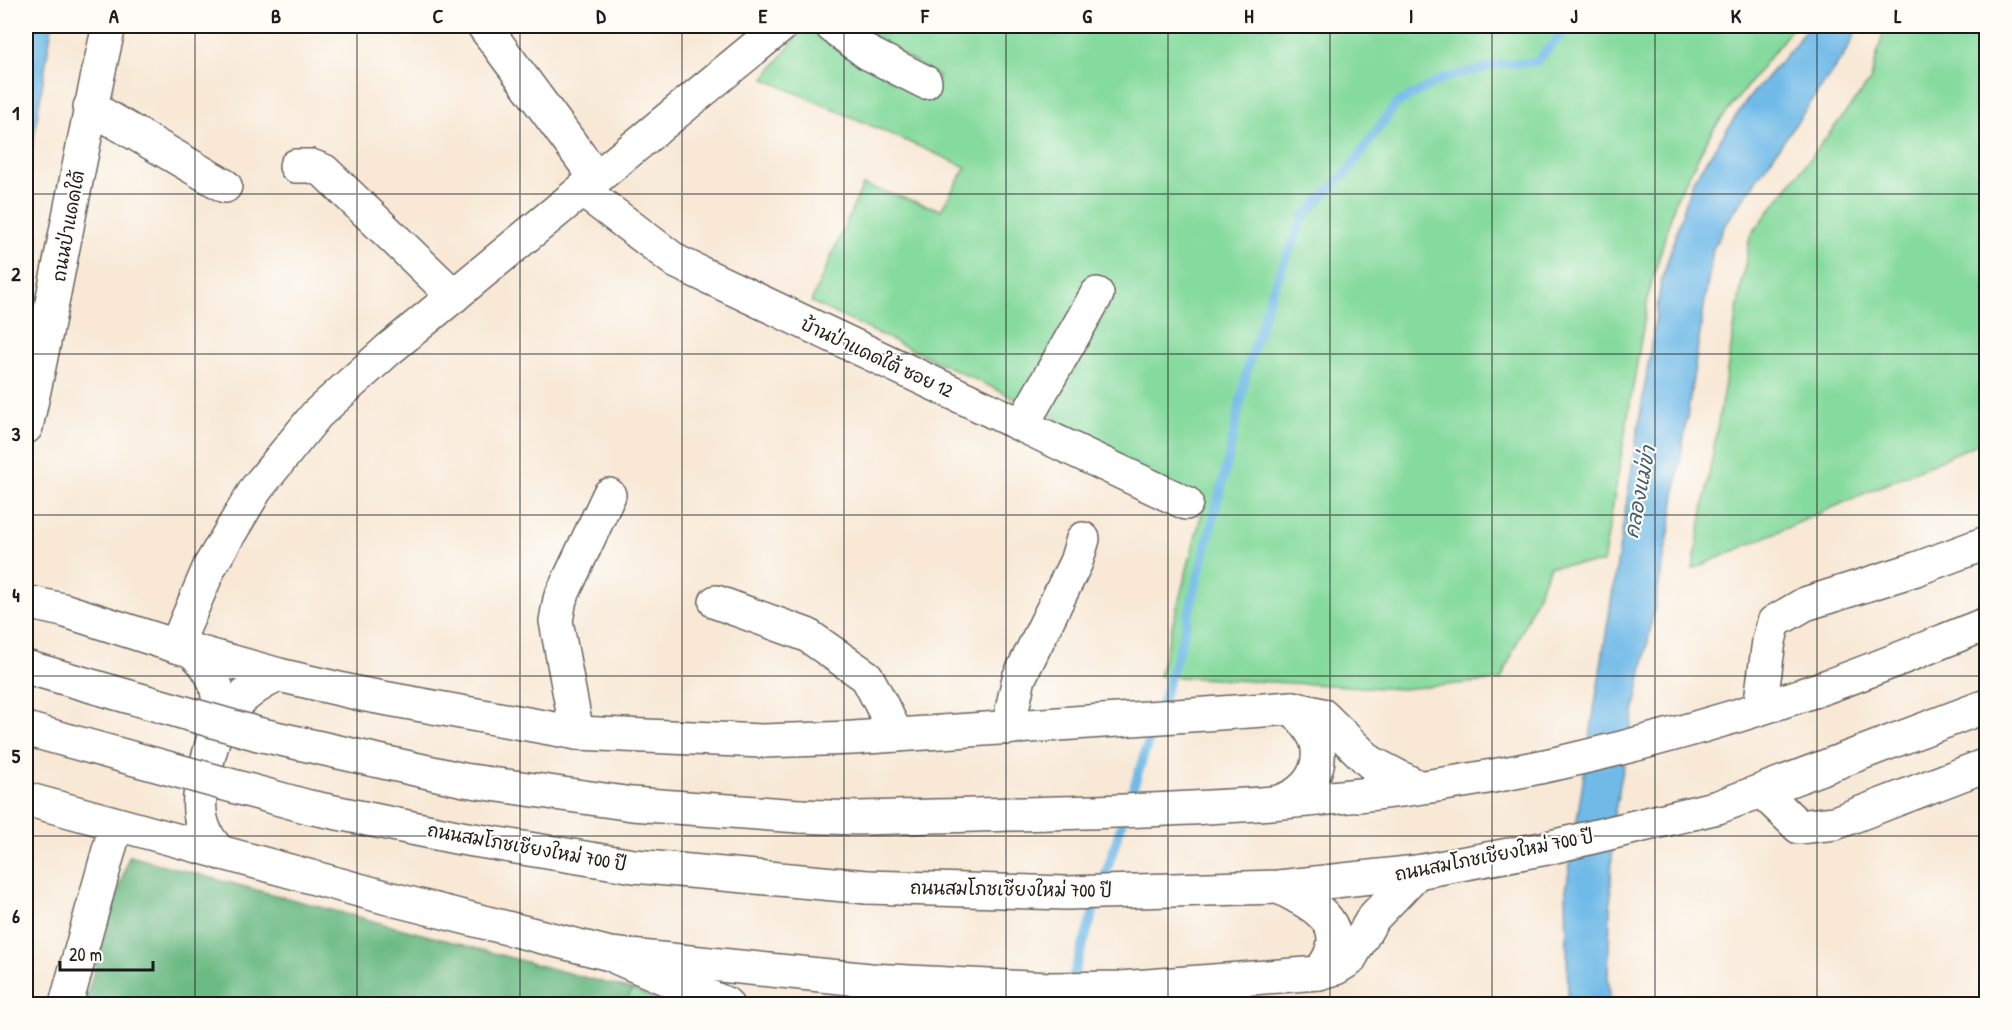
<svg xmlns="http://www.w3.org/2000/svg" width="2012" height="1030" font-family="'Patrick Hand','Playpen Sans Thai',sans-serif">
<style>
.green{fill:#85da9d;stroke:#507b5c;stroke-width:1.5}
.forest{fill:#6cba84;stroke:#446b50;stroke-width:1.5}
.water{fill:#6fbae8;stroke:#466b82;stroke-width:1.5}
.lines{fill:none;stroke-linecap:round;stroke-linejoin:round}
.stream{stroke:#6fbae8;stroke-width:9}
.minor-casing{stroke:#69635d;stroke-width:36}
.major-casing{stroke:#69635d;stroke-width:36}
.minor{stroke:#fff;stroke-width:33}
.major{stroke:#fff;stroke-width:33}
.major-bridge-casing{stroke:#69635d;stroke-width:36;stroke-linecap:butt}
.major-bridge{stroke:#fff;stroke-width:33}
.grid{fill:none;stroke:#1c1c1c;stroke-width:1.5;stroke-opacity:0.55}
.labels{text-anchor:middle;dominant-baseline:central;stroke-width:4.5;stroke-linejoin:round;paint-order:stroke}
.street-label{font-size:18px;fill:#1c1c1c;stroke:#fdfcf7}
.water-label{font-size:20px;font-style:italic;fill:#3d5b6e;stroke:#fdfcf7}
.neatline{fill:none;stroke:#1c1c1c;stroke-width:2}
.grid-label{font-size:20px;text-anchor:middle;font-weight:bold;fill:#1c1c1c}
</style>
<rect width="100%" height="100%" fill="#fdfcf7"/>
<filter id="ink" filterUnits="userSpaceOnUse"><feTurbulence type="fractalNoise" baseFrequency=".0167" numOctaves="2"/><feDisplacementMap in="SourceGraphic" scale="12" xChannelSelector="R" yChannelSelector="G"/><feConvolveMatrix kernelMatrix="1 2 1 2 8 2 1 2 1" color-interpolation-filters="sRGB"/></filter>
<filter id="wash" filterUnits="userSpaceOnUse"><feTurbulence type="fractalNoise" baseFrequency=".008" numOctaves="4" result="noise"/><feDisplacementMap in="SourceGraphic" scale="24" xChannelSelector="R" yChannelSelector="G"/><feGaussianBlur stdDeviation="1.35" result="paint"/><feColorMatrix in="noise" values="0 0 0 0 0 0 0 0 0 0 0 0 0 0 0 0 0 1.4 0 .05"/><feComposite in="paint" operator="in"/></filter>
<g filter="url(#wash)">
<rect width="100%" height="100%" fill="#f8e8d5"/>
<!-- green -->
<g class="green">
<path d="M805,26h8l109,74 17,-23 -84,-51h700l22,6 2,-6h215l-82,105 -36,68 -27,93 -46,271 -53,3 -49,114 -99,9 -243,-13 43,-164 -93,-62 -64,-38 68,-115 -22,-22 -66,128 -214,-101 52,-117 78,25 25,-43 -202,-88z"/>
<path d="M1885,26h101v414l-293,129 57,-333 120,-155z"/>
<path d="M632,990l35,14h-42z"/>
</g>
<!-- forest -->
<path class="forest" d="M129,856l503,134 -7,14h-541z"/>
<!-- water -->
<g class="water">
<path d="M26,26h26l-26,159z"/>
<path d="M1808,26h51l-15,29 -118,168 -13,26 -43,278 -57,294 -5,155 3,28h-43l-2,-114 95,-608 31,-100 54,-81 48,-55z"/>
</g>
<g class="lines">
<!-- stream -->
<g class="stream">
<path d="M1159,711l21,-64 47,-182 20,-95 23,-74 34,-80 46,-48 46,-64 48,-26 56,-14 36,-2 33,-36"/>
<path d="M1102,885l52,-161"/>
<path d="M1071,982l27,-84"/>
</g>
</g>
</g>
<g filter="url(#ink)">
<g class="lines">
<!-- minor casing -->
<g class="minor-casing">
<g id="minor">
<path d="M484,26l112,152"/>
<path d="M832,26l36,27 57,29"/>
<path d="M90,107l135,79"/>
<path d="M296,166h15l13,5 130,125"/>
<path d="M582,190l95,72 509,241"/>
<path d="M1022,425l75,-131"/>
<path d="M26,427c30,-134 52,-268 83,-401"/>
<path d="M716,602l91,33 60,42 30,58"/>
<path d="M176,646l34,-80 46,-77 61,-75 71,-64 393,-324"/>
<path d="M1760,708l9,-67 5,-19 31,-18 111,-35 70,-26"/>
<path d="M1008,728l11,-50 57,-116 7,-23"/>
<path d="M577,733l-21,-112 4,-22 49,-104"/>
<path d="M1763,792l36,35 36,-4 151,-58"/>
<path d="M618,958l108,46"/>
<path d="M66,1004l50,-179"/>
</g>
</g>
<!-- major casing -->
<g class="major-casing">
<g id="major">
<path d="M26,602l37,8 113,36 103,29 82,19 216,39 185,8 91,-3 440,-30 29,7 48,47 48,25"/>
<path d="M193,652c71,60 -36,142 28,201"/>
<path d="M219,724c16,-22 34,-39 60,-49"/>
<path d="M26,799l362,99 222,56 260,26 181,9 69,-1 199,-15 17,-5 13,-8 24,-42 44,-46"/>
<path d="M1281,801c25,-8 42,-30 36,-58 -4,-13 -15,-25 -24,-35"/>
<path d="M799,816l59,2c234,-7 475,-4 705,-56 88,-20 176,-45 262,-75 54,-19 108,-42 161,-63"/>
<path d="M867,887l199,6 213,-6 138,-15 130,-24 171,-41 268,-101"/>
<path d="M1279,887c39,20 77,40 40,86"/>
</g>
</g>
<!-- minor -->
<use href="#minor" class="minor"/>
<!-- major -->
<use href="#major" class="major"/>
<!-- major-bridge casing -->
<g class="major-bridge-casing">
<g id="major-bridge">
<path d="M26,667l232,67 206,46 168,24 167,12"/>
<path d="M26,729l283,78 152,31 173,28 233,21"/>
</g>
</g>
<!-- major-bridge -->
<use href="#major-bridge" class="major-bridge"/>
</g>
</g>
<!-- grid -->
<path class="grid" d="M195,26v978M357,26v978M520,26v978M682,26v978M844,26v978M1006,26v978M1168,26v978M1330,26v978M1492,26v978M1655,26v978M1817,26v978M26,194h1960M26,354h1960M26,515h1960M26,676h1960M26,836h1960"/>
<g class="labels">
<!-- street labels -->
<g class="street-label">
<text transform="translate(68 226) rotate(-80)">ถนนป่าแดดใต้</text>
<text transform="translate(877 357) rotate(25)">บ้านป่าแดดใต้ ซอย 12</text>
<text transform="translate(527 847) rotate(10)">ถนนสมโภชเชียงใหม่ 700 ปี</text>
<text transform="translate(1494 855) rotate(-11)">ถนนสมโภชเชียงใหม่ 700 ปี</text>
<text transform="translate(1011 889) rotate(1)">ถนนสมโภชเชียงใหม่ 700 ปี</text>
</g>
<!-- water labels -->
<g class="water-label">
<text transform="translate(1639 492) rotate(-79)">คลองแม่ข่า</text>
</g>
</g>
<!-- margin -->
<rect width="2012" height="1030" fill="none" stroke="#fdfcf7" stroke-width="66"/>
<!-- scale -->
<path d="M60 961v9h93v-9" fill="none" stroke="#1c1c1c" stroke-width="3"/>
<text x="69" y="961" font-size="18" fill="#1c1c1c" stroke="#fdfcf7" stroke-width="4.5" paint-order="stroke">20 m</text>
<rect x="33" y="33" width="1946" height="964" class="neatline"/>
<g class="grid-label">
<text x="114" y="23">A</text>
<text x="276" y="23">B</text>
<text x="438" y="23">C</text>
<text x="601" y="23">D</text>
<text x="763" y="23">E</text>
<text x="925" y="23">F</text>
<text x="1087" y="23">G</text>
<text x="1249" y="23">H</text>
<text x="1411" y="23">I</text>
<text x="1574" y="23">J</text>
<text x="1736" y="23">K</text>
<text x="1898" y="23">L</text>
<text x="16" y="120">1</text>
<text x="16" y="281">2</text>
<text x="16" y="441">3</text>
<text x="16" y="602">4</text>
<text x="16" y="763">5</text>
<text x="16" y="923">6</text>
</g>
</svg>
